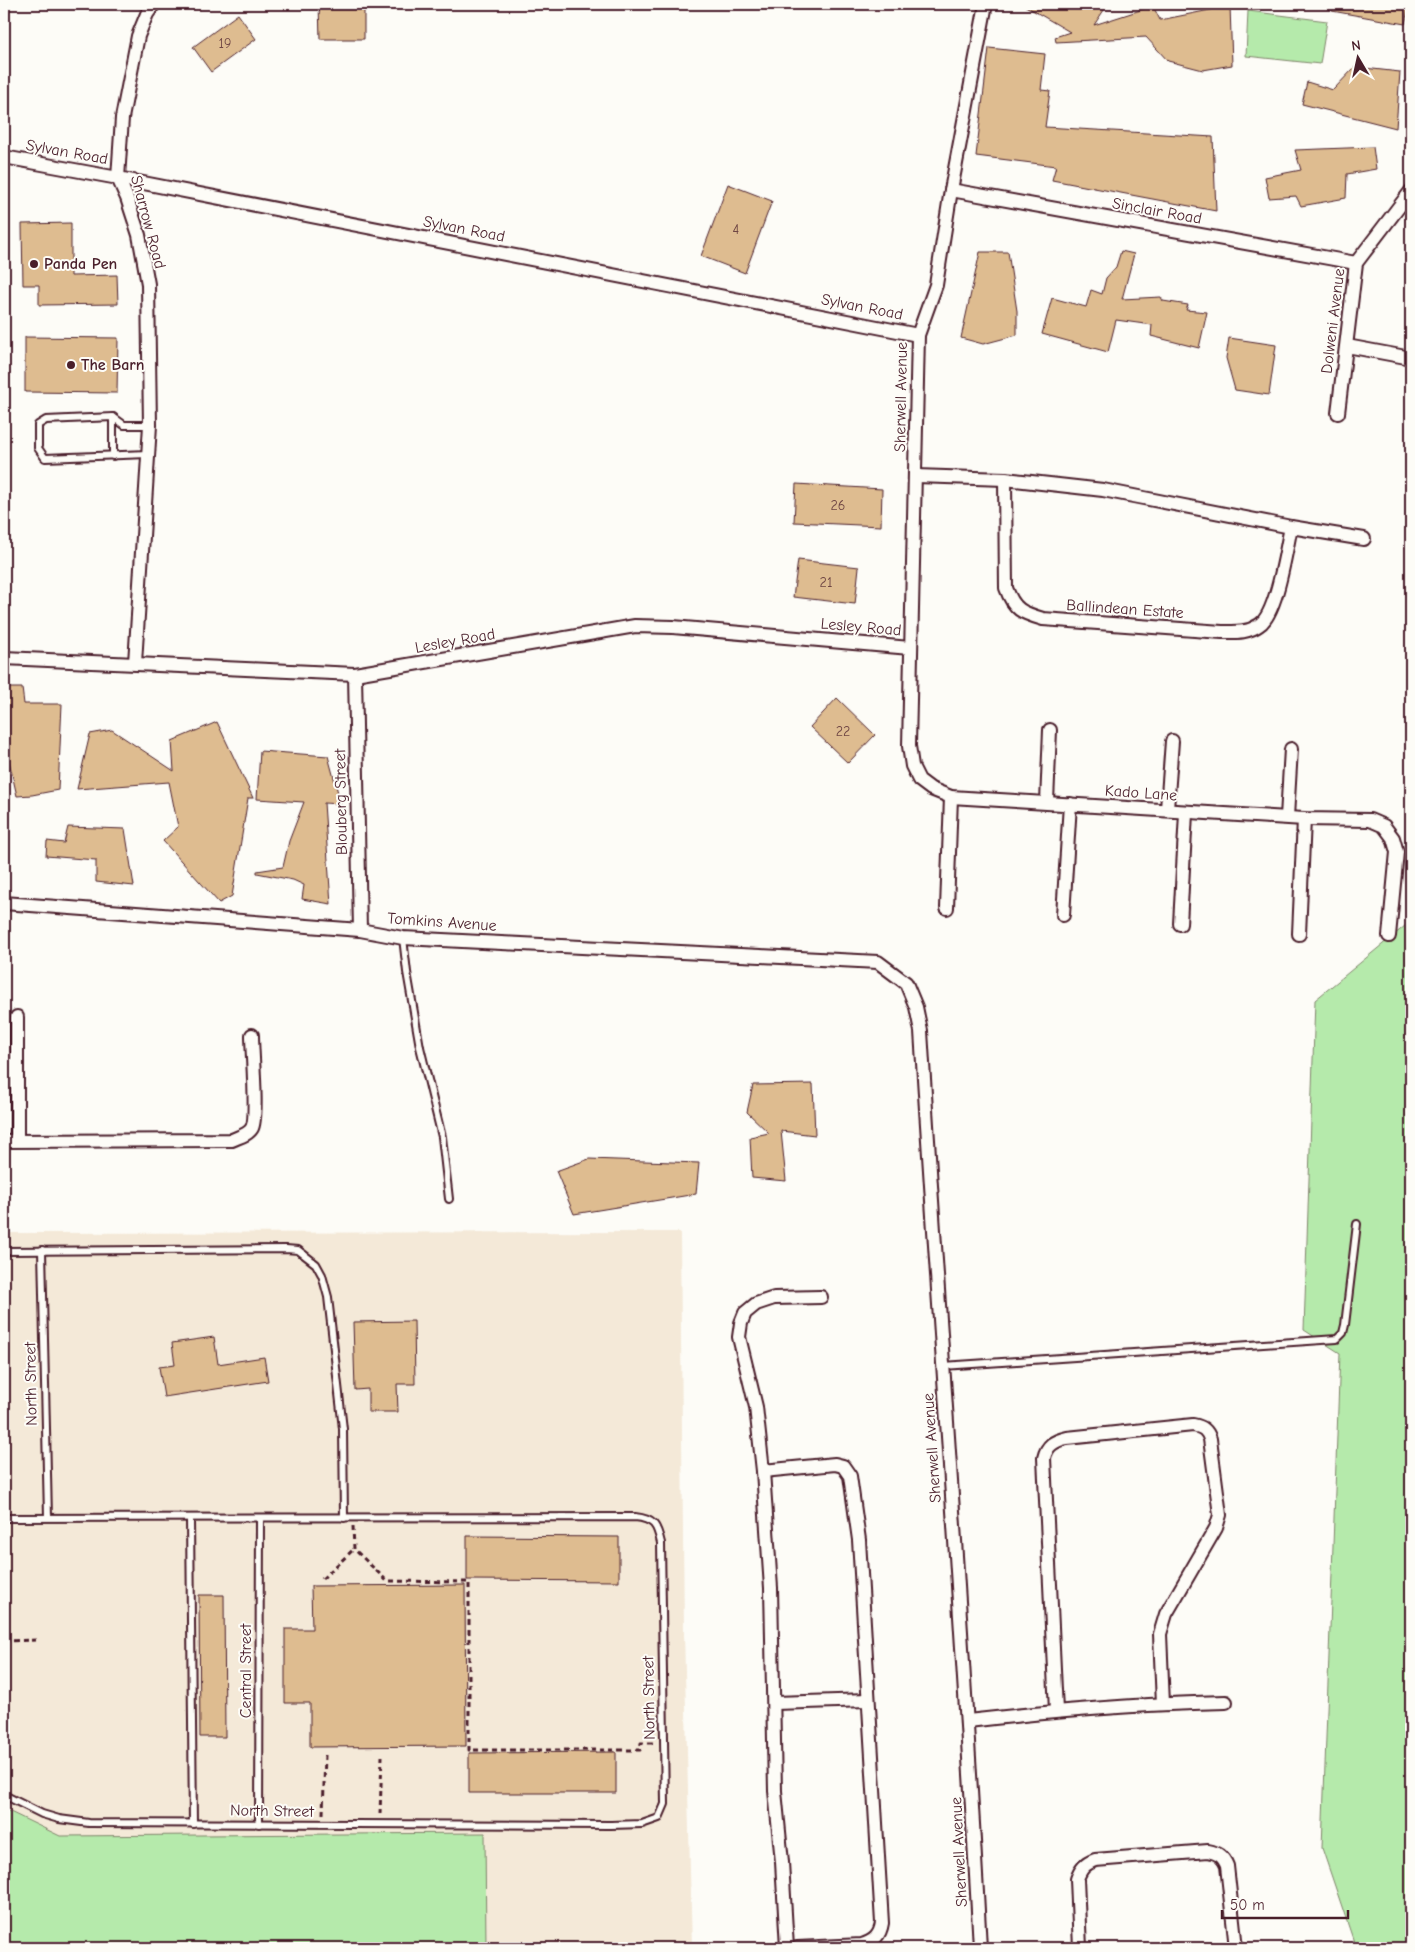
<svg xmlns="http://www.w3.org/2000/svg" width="1415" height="1952" font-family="'Comic Neue',sans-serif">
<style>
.built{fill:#f4e9d8}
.green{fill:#b5eaab;stroke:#80846b}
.building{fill:#debc90;stroke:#4a1f2b}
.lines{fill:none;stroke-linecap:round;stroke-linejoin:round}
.service-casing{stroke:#4a1f2b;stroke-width:10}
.minor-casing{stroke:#4a1f2b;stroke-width:16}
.path{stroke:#4a1f2b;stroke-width:3;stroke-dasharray:5 4;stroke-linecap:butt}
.service{stroke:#fdfcf7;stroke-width:6}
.minor{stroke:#fdfcf7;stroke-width:12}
.poi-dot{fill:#4a1f2b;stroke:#fdfcf7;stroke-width:2}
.labels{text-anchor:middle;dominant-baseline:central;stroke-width:4;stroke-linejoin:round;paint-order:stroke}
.number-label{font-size:14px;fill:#6f4644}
.street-label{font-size:16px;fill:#4a1f2b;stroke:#fdfcf7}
.poi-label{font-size:16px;font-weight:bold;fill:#4a1f2b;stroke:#fdfcf7;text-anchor:start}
</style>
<rect width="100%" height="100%" fill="#fdfcf7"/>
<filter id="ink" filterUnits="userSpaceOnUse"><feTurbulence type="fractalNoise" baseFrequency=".02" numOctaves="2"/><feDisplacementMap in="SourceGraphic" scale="10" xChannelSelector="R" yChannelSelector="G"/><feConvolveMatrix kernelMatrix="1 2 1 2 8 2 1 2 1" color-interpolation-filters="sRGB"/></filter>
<g filter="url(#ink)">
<!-- built -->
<path class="built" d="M680,1232l4,400 8,316h-688v-715z"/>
<!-- green -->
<g class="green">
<path d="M1248,11l79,10 -7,43 -74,-8z"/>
<path d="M1411,921v1027h-55l-34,-100 18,-495 -36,-23 11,-330z"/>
<path d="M4,1809l56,27 425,-3 1,115h-482z"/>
</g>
<!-- building -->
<g class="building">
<path d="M319,4h45v35h-44z"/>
<path d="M1022,4h86l-14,21 59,-19 7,14 70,-14 2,59 -29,5 -35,-9 -22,-24 -90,5 -1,-5 15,-5z"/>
<path d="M1333,4h76l-4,20 -73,-13z"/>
<path d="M238,14l18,25 -45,33 -18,-25z"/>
<path d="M989,48l56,6 -4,36 9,1 -5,36 168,10 3,74 -164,-31 4,-14 -80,-10z"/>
<path d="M1355,67l45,5 -4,56 -94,-24 5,-22 26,8z"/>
<path d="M1373,147l3,22 -29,5 -1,24 -45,8 -5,-10 -27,2 -4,-21 36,-7 -6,-20z"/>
<path d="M728,184l44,17 -27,72 -44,-17z"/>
<path d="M71,223v53l46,-1 1,29 -79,1v-20h-16l-1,-61z"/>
<path d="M1121,251l13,3 -12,45 39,-2 2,4 25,4 -2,5 21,2 -8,36 -48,-12 1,-11 -36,-5 -8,32 -66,-18 10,-36 34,9 5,-17 11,4 4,-16 10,-11z"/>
<path d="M980,252h28l9,59v24l-34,9 -22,-6z"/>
<path d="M25,337l93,1 -1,55 -92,-1z"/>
<path d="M1229,338l47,7 -7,50 -34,-5 -9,-32z"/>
<path d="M796,484l86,5 -1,37 -87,-4z"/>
<path d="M798,560l61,7 -4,37 -62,-7z"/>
<path d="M4,688h18l2,16h38l-4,86 -26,5 -15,1 -13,-57z"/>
<path d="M837,698l38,37 -27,28 -38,-36z"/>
<path d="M217,722l36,76h-5l-16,98 -13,7 -56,-62 15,-14 -9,-45 -92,7 13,-55 22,-4 62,41 -2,-30z"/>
<path d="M260,751l68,5 13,48 -17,-1 7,101 -29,-5 2,-14 -11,-5 -36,-7v-2l26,-4 6,-26 15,-39 -47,-3z"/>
<path d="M68,827l57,2 9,57 -38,-4v-22l-50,-4 1,-15 17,2z"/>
<path d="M813,1084l2,51 -34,-4 5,50 -34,-3 -2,-41 19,-4 -22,-21 6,-27z"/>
<path d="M589,1159l110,4 -3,31 -122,20 -18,-43z"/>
<path d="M414,1321l1,63h-18l1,28h-30v-23l-13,1 -2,-68z"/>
<path d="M214,1337l4,27 46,-7 4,24 -104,16 -5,-30 16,-2 -3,-22z"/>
<path d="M467,1536l152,1v44l-152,-1z"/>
<path d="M465,1585l1,161 -156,1v-44h-25v-74h27l-1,-43z"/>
<path d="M199,1595h25l1,142h-25z"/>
<path d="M616,1752v41h-147v-40z"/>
</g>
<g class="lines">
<!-- service casing -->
<g class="service-casing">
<g id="service">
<path d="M148,454l-103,4 -7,-10v-23l8,-5 67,-3 11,8h26"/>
<path d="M113,456v-39"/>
<path d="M403,938l4,34 13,75 22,90 7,62"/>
<path d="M42,1250l6,267"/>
<path d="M4,1251l282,-2 12,1 18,14 6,11 6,22 15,132 1,89"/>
<path d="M943,1366l394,-27 6,-6 2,-8 12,-101"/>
<path d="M4,1518l631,-1c19,2 22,8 26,26l4,261 -6,14 -17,6 -31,1 -522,-2 -30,-4 -17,-5 -38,-19"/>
<path d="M190,1519l3,305"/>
<path d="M259,1824l1,-306"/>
</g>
</g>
<!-- minor casing -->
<g class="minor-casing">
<g id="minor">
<path d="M986,4l-35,186 -15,95 -18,50 -9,411 3,20 7,14 12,9 20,8 353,22 66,1 14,6 9,12 4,14 -8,84"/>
<path d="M4,157l114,21 800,157"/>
<path d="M951,190l405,73"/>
<path d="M1347,346l64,12"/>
<path d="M1338,413l18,-150 55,-72"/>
<path d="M916,476l89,3 98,11 188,37 73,12"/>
<path d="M1005,479l1,109c8,22 16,25 37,31l179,13c13,0 26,1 37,-7 18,-11 27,-76 32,-98"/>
<path d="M4,658l351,16 280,-48 38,1 237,21"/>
<path d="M135,663l15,-238 -2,-141 -9,-49 -12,-37 -9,-20 4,-60 16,-82 9,-22 7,-10"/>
<path d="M355,674l5,256"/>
<path d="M1047,802l3,-72"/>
<path d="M1167,809l5,-68"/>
<path d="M1287,817l4,-68"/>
<path d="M4,903l356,27 43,8 475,24 28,21 10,24 5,24c19,306 43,611 59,917"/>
<path d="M947,908l4,-111"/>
<path d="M1063,915l7,-111"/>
<path d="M1180,924l6,-111"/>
<path d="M1299,934l5,-115"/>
<path d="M17,1017v123"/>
<path d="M4,1141l228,-1c6,-3 16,-5 20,-12 6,-11 0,-76 0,-93"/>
<path d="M763,1471l72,-7 8,2 7,10 9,64 23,383c-2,13 -8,18 -20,22l-65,3"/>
<path d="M775,1703l93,-3"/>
<path d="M1056,1711l-12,-253c3,-13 10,-17 23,-20l126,-13c10,2 14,5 17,14l10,76 -4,13 -50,86 -6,20 3,70"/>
<path d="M968,1721c86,-10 172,-17 258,-19"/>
<path d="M787,1948l-5,-86 -7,-71 -4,-203 -8,-117 -7,-64 -17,-70 2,-14 4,-10 11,-9 18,-6 47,-1"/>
<path d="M1080,1948l-3,-69c4,-11 8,-15 18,-19l113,-9c10,2 15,5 19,15l9,82"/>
</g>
</g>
<!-- path -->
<g class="path">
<path d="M353,1526l1,23 33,32 82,1v168h171l1,-7h13"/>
<path d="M322,1579l32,-30"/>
<path d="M4,1641l34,-1"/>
<path d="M323,1814l2,-59"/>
<path d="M380,1814l2,-58"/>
</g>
<!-- service -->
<use href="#service" class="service"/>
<!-- minor -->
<use href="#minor" class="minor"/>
</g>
</g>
<!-- markers -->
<g class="poi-dot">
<circle cx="34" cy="264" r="5"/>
<circle cx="71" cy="365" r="5"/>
</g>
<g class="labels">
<!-- number labels -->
<g class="number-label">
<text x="225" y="43">19</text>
<text x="736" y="229">4</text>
<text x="838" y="505">26</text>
<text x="826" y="582">21</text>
<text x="843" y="731">22</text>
</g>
<!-- street labels -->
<g class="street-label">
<text transform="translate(67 152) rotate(10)">Sylvan Road</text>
<text transform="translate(1157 211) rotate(10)">Sinclair Road</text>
<text transform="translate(148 222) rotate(75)">Sharrow Road</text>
<text transform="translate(464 229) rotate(11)">Sylvan Road</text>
<text transform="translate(862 307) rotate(11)">Sylvan Road</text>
<text transform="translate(1333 321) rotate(-83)">Dolweni Avenue</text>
<text transform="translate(901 397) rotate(-89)">Sherwell Avenue</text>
<text transform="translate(1125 609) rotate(4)">Ballindean Estate</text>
<text transform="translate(861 627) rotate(5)">Lesley Road</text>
<text transform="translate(455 641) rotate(-10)">Lesley Road</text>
<text transform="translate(1141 793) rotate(4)">Kado Lane</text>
<text transform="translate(341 802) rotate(-91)">Blouberg Street</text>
<text transform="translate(442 922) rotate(4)">Tomkins Avenue</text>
<text transform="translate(31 1384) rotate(-91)">North Street</text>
<text transform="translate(932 1448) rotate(-94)">Sherwell Avenue</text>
<text transform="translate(246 1671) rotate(-90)">Central Street</text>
<text transform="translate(649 1698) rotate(-91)">North Street</text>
<text transform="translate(272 1811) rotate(1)">North Street</text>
<text transform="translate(959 1852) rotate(-93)">Sherwell Avenue</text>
</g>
<!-- poi labels -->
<g class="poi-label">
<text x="44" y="264">Panda Pen</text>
<text x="81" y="365">The Barn</text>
</g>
</g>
<!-- margin -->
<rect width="1415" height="1952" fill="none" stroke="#fdfcf7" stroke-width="20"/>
<rect x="10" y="10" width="1395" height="1932" fill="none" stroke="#4a1f2b" stroke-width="2" filter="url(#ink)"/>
<!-- north arrow -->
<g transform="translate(1358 58) rotate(351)" stroke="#fdfcf7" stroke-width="4" paint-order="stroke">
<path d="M0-4L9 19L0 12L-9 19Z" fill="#4a1f2b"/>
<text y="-8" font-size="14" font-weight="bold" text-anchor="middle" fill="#4a1f2b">N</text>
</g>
<!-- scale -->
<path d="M1222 1910v8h126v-8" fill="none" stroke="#4a1f2b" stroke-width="2.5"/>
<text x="1230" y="1910" font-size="15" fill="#4a1f2b" stroke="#fdfcf7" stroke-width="4" paint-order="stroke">50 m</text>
</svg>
